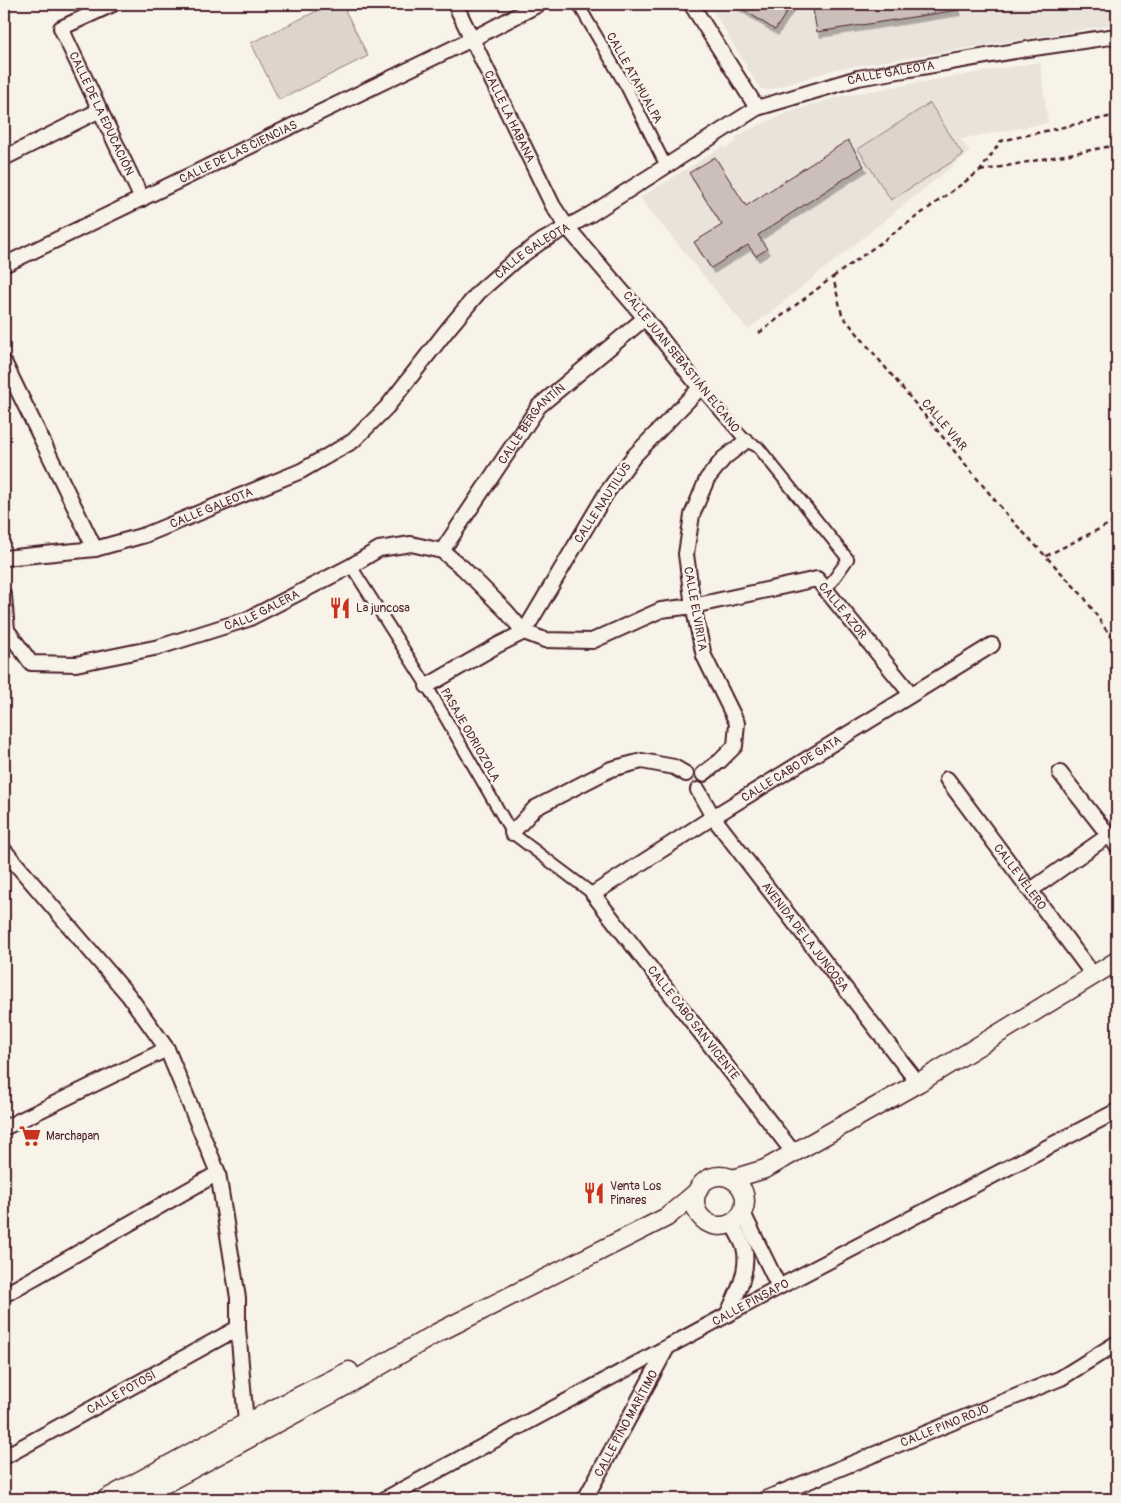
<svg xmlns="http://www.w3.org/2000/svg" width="1121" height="1503" font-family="Pangolin,sans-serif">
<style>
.built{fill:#eae3da}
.green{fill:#ded4cc;stroke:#947a7c}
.building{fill:#ccbfb9;stroke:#4a1f2b;filter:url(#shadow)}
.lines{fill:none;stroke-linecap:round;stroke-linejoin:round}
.pedestrian-casing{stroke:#4a1f2b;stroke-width:14}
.minor-casing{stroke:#4a1f2b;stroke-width:18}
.tertiary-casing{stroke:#4a1f2b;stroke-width:21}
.path{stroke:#4a1f2b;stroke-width:2.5;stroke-dasharray:5 4;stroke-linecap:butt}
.pedestrian{stroke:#f7f3e8;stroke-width:10}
.minor{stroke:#f7f3e8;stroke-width:14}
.tertiary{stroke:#f7f3e8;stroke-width:18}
.labels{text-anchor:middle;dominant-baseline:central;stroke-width:5;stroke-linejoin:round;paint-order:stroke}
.street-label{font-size:12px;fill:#4a1f2b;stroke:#f7f3e8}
.poi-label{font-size:12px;fill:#4a1f2b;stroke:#f7f3e8;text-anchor:start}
</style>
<defs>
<filter id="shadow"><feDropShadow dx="3" dy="5.5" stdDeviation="0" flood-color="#0004"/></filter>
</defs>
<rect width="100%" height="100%" fill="#f7f3e8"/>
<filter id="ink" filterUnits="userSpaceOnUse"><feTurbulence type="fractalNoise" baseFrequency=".02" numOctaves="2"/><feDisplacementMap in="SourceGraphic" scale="10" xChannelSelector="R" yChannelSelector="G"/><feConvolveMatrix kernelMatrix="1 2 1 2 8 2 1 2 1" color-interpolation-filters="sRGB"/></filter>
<g filter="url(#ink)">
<!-- built -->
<g class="built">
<path d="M709,4h408v20l-281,45 -67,21 -9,-1z"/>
<path d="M1040,62l8,61 -88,16 10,13 -222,178 -108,-132 83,-52 4,2 9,-6v-5l14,-8 39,-17 52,-16z"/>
</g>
<!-- green -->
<g class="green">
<path d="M331,4h11l26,52 -89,44 -28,-57z"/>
<path d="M930,103l33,52 -72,45 -33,-51z"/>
</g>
<!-- building -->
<g class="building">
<path d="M735,4h57l-17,26z"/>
<path d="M812,4h145l1,6 -141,22z"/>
<path d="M848,140l16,26 -106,69 9,14 -11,7 -8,-11 -37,23 -17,-26 28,-17 -33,-52 26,-16 31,49z"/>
</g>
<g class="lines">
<!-- pedestrian casing -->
<g class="pedestrian-casing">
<g id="pedestrian">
<path d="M578,4l49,84 39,78"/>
<path d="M700,388l46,53 12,6 90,112 -22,31"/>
<path d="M351,566l76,120 85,147 81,61"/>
</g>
</g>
<!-- minor casing -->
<g class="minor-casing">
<g id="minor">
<path id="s1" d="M113,4l-52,24 81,171"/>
<path id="s2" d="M455,4l98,202 14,21 78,91 55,70 -66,68 -27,36 -83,140"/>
<path d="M691,4l66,104"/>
<path d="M4,158l96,-48"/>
<path id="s3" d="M4,265l468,-226 67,-35"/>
<path d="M4,362l91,187"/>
<path id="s4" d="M442,551l97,-145 106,-88"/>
<path id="s5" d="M4,558l91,-9 50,-14 156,-64 52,-30 34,-34 61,-78 31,-37 35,-31 28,-20 49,-27 166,-106 101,-30 169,-29 90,-13"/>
<path id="s6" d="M4,596l3,34 24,33 45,1 83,-17 89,-28 103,-53 28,-17 32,-5 31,7 21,17 43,43 18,21"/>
<path id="s7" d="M427,686l71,-41 26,-13 21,8 47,1 69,-31 32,-4 124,-27 94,115"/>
<path d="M1060,773l57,73"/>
<path d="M703,774l17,-13 15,-15 2,-23 -33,-67 -11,-50 -7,-52 6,-39 15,-36 17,-21 22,-17"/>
<path id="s8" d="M947,779l147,197"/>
<path id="s9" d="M698,790l15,27 205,266"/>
<path d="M512,833l23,-25 76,-39 31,-8 32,6 12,7"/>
<path d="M4,850l125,146 38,53 51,124 20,125v30l8,95"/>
<path d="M1031,890l78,-55"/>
<path d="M4,1128l163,-79"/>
<path id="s10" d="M793,1152l-200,-258 120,-77 279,-172"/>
<path d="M743,1213l36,74"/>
<path d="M4,1295l214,-122"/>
<path d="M727,1315c9,-19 21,-41 18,-63 -1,-9 -9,-20 -13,-29"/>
<path id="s11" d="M4,1457l234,-129"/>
<path id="s12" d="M385,1499l394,-212 338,-176"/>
<path id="s13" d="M585,1499l82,-151"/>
<path id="s14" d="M765,1499l296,-121 56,-35"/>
</g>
</g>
<!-- tertiary casing -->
<g class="tertiary-casing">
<g id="tertiary">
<circle cx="720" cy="1201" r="25"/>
<path d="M732,1179l33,-10 153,-86 199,-122"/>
<path d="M106,1499l140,-76 103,-52"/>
<path d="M136,1499l197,-106 104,-60 230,-116 31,-26"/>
</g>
</g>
<!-- path -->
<g class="path">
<path d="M980,171l137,-26"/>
<path d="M833,277l147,-106 21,-30 116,-26"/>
<path d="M759,333l74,-56 9,38 166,201 76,81 33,49"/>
<path d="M1046,556l71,-36"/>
</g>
<!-- pedestrian -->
<use href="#pedestrian" class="pedestrian"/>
<!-- minor -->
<use href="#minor" class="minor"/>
<!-- tertiary -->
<use href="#tertiary" class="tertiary"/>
</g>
</g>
<!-- icons -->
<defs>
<g id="restaurant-bare" transform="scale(1.725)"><path d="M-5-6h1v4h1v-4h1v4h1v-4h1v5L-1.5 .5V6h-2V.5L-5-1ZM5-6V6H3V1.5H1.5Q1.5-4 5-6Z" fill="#c8321e" stroke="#f7f3e8" stroke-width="2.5" paint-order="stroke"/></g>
<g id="supermarket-bare" transform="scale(1.725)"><path d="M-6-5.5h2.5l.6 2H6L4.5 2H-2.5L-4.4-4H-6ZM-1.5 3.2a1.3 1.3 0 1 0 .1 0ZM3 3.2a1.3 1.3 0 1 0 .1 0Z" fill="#c8321e" stroke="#f7f3e8" stroke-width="2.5" paint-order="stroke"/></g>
</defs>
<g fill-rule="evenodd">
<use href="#restaurant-bare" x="340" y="608"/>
<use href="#supermarket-bare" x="30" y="1136"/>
<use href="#restaurant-bare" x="594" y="1193"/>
</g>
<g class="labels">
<!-- street labels -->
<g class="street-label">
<text stroke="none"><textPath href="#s5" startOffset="1040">CALLE GALEOTA</textPath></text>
<text transform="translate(634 78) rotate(61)">CALLE ATAHUALPA</text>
<text stroke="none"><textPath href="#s1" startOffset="152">CALLE DE LA EDUCACIÓN</textPath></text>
<text stroke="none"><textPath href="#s2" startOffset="125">CALLE LA HABANA</textPath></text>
<text stroke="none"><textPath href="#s3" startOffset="260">CALLE DE LAS CIENCIAS</textPath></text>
<text stroke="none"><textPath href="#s5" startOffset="635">CALLE GALEOTA</textPath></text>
<text transform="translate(681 362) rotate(51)">CALLE JUAN SEBASTIÁN ELCANO</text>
<text stroke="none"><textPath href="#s4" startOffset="156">CALLE BERGANTÍN</textPath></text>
<text transform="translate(944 425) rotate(50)">CALLE VIAR</text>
<text transform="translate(603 503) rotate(-57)">CALLE NAUTILUS</text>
<text stroke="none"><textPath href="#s5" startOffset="215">CALLE GALEOTA</textPath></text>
<text stroke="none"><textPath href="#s6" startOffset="314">CALLE GALERA</textPath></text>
<text transform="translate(695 609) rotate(80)">CALLE ELVIRITA</text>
<text stroke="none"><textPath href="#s7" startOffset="456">CALLE AZOR</textPath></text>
<text transform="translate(470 735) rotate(60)">PASAJE ODRIOZOLA</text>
<text stroke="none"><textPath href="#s10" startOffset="561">CALLE CABO DE GATA</textPath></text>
<text stroke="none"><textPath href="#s8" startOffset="122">CALLE VELERO</textPath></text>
<text stroke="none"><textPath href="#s9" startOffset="182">AVENIDA DE LA JUNCOSA</textPath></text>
<text transform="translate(693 1023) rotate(52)">CALLE CABO SAN VICENTE</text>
<text stroke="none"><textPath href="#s12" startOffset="415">CALLE PINSAPO</textPath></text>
<text stroke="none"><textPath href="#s11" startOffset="134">CALLE POTOSÍ</textPath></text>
<text stroke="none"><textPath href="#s13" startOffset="86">CALLE PINO MARÍTIMO</textPath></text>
<text stroke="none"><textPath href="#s14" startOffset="194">CALLE PINO ROJO</textPath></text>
</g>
<!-- poi labels -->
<g class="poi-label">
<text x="356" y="608">La juncosa</text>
<text x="46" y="1136">Marchapan</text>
<text x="610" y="1186">Venta Los<tspan x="610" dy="14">Pinares</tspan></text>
</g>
</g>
<!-- margin -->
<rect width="1121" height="1503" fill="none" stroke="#f7f3e8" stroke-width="20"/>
<rect x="10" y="10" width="1101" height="1483" fill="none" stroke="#4a1f2b" stroke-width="2" filter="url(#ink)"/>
</svg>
